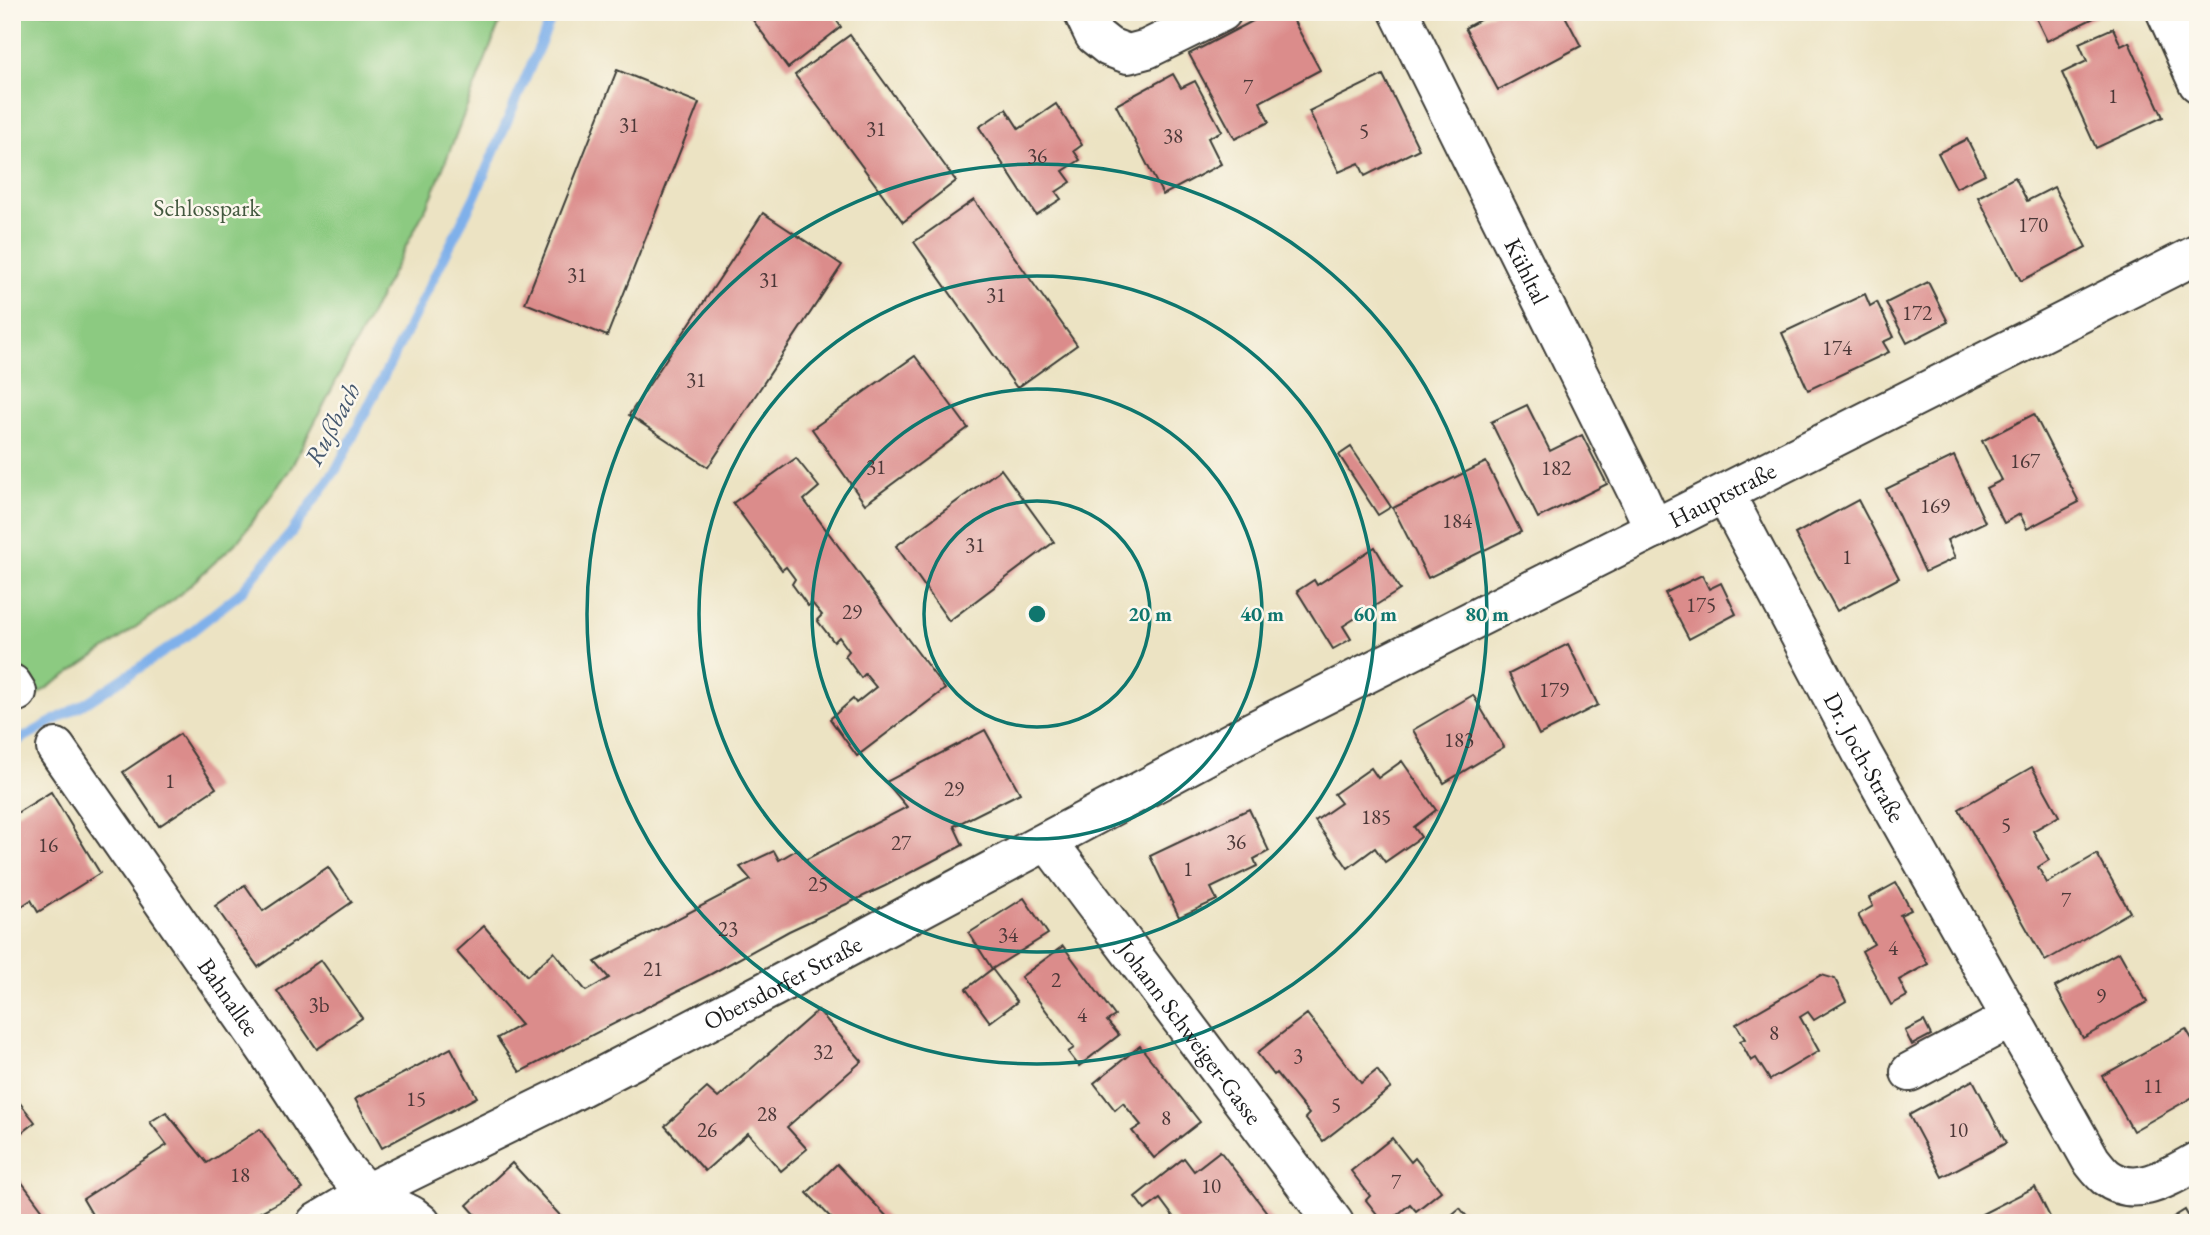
<svg xmlns="http://www.w3.org/2000/svg" width="2210" height="1235" font-family="'EB Garamond',serif">
<style>
.green{fill:#8cca81;stroke:#54734e;stroke-width:2}
.lines{fill:none;stroke-linecap:round;stroke-linejoin:round}
.stream{stroke:#7fb0ea;stroke-width:10}
.building{fill:#db8c8b}
.minor-casing{stroke:#3b3a35;stroke-width:42}
.major-casing{stroke:#3b3a35;stroke-width:42}
.minor{stroke:#fff;stroke-width:38}
.major{stroke:#fff;stroke-width:38}
.ring{fill:none;stroke:#0f766e;stroke-width:3.5}
.labels{text-anchor:middle;dominant-baseline:central;stroke-width:5;stroke-linejoin:round;paint-order:stroke}
.number-label{font-size:21px;fill:#4c3838}
.park-label{font-size:24px;fill:#43593f;stroke:#fbf7ec}
.street-label{font-size:24px;fill:#1c1c1c;stroke:#fbf7ec}
.water-label{font-size:26px;font-style:italic;fill:#44576e;stroke:#fbf7ec}
.centre{fill:#0f766e;stroke:#fbf7ec;stroke-width:3.5}
.ring-label{font-size:21px;text-anchor:middle;font-weight:bold;fill:#0f766e;stroke:#fbf7ec;stroke-width:5;stroke-linejoin:round;paint-order:stroke}
</style>
<rect width="100%" height="100%" fill="#fbf7ec"/>
<filter id="ink" filterUnits="userSpaceOnUse"><feTurbulence type="fractalNoise" baseFrequency=".0143" numOctaves="2"/><feDisplacementMap in="SourceGraphic" scale="14" xChannelSelector="R" yChannelSelector="G"/><feConvolveMatrix kernelMatrix="1 2 1 2 8 2 1 2 1" color-interpolation-filters="sRGB"/></filter>
<filter id="wash" filterUnits="userSpaceOnUse"><feTurbulence type="fractalNoise" baseFrequency=".00686" numOctaves="4" result="noise"/><feDisplacementMap in="SourceGraphic" scale="28" xChannelSelector="R" yChannelSelector="G"/><feGaussianBlur stdDeviation="1.57" result="paint"/><feColorMatrix in="noise" values="0 0 0 0 0 0 0 0 0 0 0 0 0 0 0 0 0 1.4 0 .05"/><feComposite in="paint" operator="in"/></filter>
<g filter="url(#wash)">
<rect width="100%" height="100%" fill="#ece3c3"/>
<!-- green -->
<path class="green" d="M12,12h492l-72,184 -141,272 -52,72 -63,58 -69,50 -69,46 -26,-38z"/>
<g class="lines">
<!-- stream -->
<path class="stream" d="M12,744l77,-43 88,-58 63,-50 51,-60 46,-65 138,-272 79,-184"/>
</g>
<g id="blocks">
<!-- building -->
<g class="building">
<path d="M747,12h84l10,15 -53,41z"/>
<path d="M1270,12h19l31,58 -60,32 9,20 -34,17 -46,-85z"/>
<path d="M1494,12h69l18,34 -83,44 -33,-62z"/>
<path d="M2033,12h73l-59,29z"/>
<path d="M2113,28l8,18 8,-4 34,75 -67,31 -34,-75 25,-12 -8,-18z"/>
<path d="M850,35l106,146 -53,41 -108,-147z"/>
<path d="M617,70l82,33 -92,233 -82,-33z"/>
<path d="M1173,74l8,14 14,-7 27,50 -14,7 13,26 -58,31 -47,-90z"/>
<path d="M1383,75l36,74 -54,27 -6,-13 -20,9 -30,-61z"/>
<path d="M1056,104l26,41 -8,6 6,9 -17,11 8,11 -15,10 5,7 -25,16 -57,-88 27,-18 13,20z"/>
<path d="M1967,139l18,35 -29,14 -18,-35z"/>
<path d="M2015,177l12,24 27,-14 32,60 -65,34 -43,-84z"/>
<path d="M974,200l103,145 -60,43 -103,-146z"/>
<path d="M763,213l79,52 -134,202 -79,-52z"/>
<path d="M1928,282l20,40 -41,21 -21,-40z"/>
<path d="M1865,294l5,12 7,-4 17,35 -11,5 6,10 -81,38 -26,-57z"/>
<path d="M915,356l53,72 -103,76 -53,-75z"/>
<path d="M1527,405l23,46 32,-16 25,49 -69,34 -47,-96z"/>
<path d="M2034,414l45,88 -52,27 -7,-15 -16,9 -18,-35 16,-8 -20,-39z"/>
<path d="M1351,447l40,60 -13,8 -39,-60z"/>
<path d="M1954,456l31,66 -38,18 8,18 -30,14 -39,-83z"/>
<path d="M796,458l23,29 -15,13 141,189 -88,67 -27,-37 23,-20 3,4 20,-16 -11,-13 -4,4 -16,-22 4,-5 -10,-14 -5,5 -17,-22 5,-5 -10,-12 -4,3 -16,-22 3,-5 -9,-12 -4,3 -49,-67z"/>
<path d="M1486,462l35,70 -93,46 -35,-70z"/>
<path d="M1001,469l53,73 -105,79 -53,-75z"/>
<path d="M1858,500l41,78 -62,33 -42,-77z"/>
<path d="M1375,547l25,43 -57,36 8,13 -18,10 -36,-58 17,-11 3,5z"/>
<path d="M1702,575l7,14 12,-6 15,31 -47,25 -24,-46z"/>
<path d="M1568,644l30,61 -59,30 -30,-61z"/>
<path d="M1473,695l31,52 -60,36 -31,-53z"/>
<path d="M985,730l35,63 -66,33 9,19 -78,41 -96,45 -78,43 -191,98 -23,-34 24,-13 -65,-74 28,-25 43,50 27,-24 32,39 23,-13 -14,-16 156,-82 -11,-13 34,-16 5,9 19,-11 7,11 102,-53 -21,-25z"/>
<path d="M180,734l36,54 -57,38 -36,-54z"/>
<path d="M1402,761l34,49 -22,17 7,10 -36,25 -10,-14 -27,20 -33,-47 26,-18 -7,-9 37,-26 7,10z"/>
<path d="M2032,767l27,49 -26,15 16,29 -11,7 9,16 50,-29 33,58 -85,49 -86,-152z"/>
<path d="M51,792l49,81 -62,39 -7,-12 -18,12 -1,-96z"/>
<path d="M1249,809l20,42 -15,8 3,7 -46,22 6,12 -38,17 -29,-61z"/>
<path d="M328,867l24,35 -94,65 -43,-61 30,-21 18,26z"/>
<path d="M1896,883l15,27 -11,5 28,49 -29,16 8,16 -16,9 -29,-54 12,-7 -16,-29 15,-9 -4,-8z"/>
<path d="M1024,898l24,36 -56,35 -23,-36z"/>
<path d="M1063,946l52,70 -8,5 12,14 -40,31 -11,-14 6,-4 -53,-71z"/>
<path d="M2119,952l28,50 -64,36 -28,-51z"/>
<path d="M321,960l41,58 -45,31 -40,-58z"/>
<path d="M992,969l25,33 -27,20 -24,-33z"/>
<path d="M1821,975l14,4 11,22 -32,19 -6,-8 -8,5 19,34 -49,29 -14,-22 -5,3 -11,-20 5,-2 -9,-15z"/>
<path d="M818,1010l44,51 -75,66 20,22 -26,22 -33,-38 -43,38 -40,-45 42,-38 11,10z"/>
<path d="M1307,1014l54,69 16,-13 14,18 -68,53 -18,-23 4,-4 -33,-41 -2,2 -17,-22z"/>
<path d="M1924,1021l7,14 -19,10 -7,-14z"/>
<path d="M2186,1029l12,20v45l-65,37 -31,-55z"/>
<path d="M1140,1046l60,76 -46,36 -22,-27 9,-6 -18,-22 -8,7 -21,-27z"/>
<path d="M451,1048l26,49 -95,51 -27,-49z"/>
<path d="M1973,1080l33,63 -64,34 -33,-62z"/>
<path d="M12,1093l23,29 -23,18z"/>
<path d="M166,1112l41,51 53,-34 43,60 -63,34h-143l-14,-24 84,-54 -17,-23z"/>
<path d="M1392,1138l19,24 4,-4 26,33 -25,20 -6,-7 -22,19h-4l-18,-23 4,-4 -19,-25z"/>
<path d="M1220,1151l55,72h-97l-18,-24 -15,11 -10,-13 49,-39 10,13z"/>
<path d="M512,1163l55,60h-84l-16,-18z"/>
<path d="M837,1164l56,59h-57l-29,-30z"/>
<path d="M18,1177l34,46h-40v-42z"/>
<path d="M2035,1187l18,36h-67l-4,-9z"/>
<path d="M1460,1208l12,15h-30z"/>
<path d="M2185,1210l5,9 8,-4v8h-34z"/>
</g>
</g>
</g>
<g filter="url(#ink)">
<use href="#blocks" fill-opacity="0" stroke="#3b3a35" stroke-width="2"/>
<g class="lines">
<!-- minor casing -->
<g class="minor-casing">
<g id="minor">
<path d="M1083,12l11,23 15,12 19,7 19,-5 75,-37"/>
<path id="s1" d="M1399,12l239,482 16,35"/>
<path d="M2166,12l32,71"/>
<path id="s2" d="M1725,494l137,259 229,407c4,5 9,12 15,17 30,23 64,-1 92,-16"/>
<path d="M12,684l5,8"/>
<path id="s3" d="M56,748l212,304 73,113 25,28 45,22 10,8"/>
<path id="s4" d="M1048,842l286,381"/>
<path d="M1910,1072l102,-54"/>
</g>
</g>
<!-- major casing -->
<g class="major-casing">
<g id="major">
<path id="s5" d="M316,1223l50,-30 198,-97 208,-108 475,-254 951,-480"/>
</g>
</g>
<!-- minor -->
<use href="#minor" class="minor"/>
<!-- major -->
<use href="#major" class="major"/>
</g>
</g>
<!-- distance rings -->
<g class="ring">
<circle cx="1037" cy="614" r="113"/>
<circle cx="1037" cy="614" r="225"/>
<circle cx="1037" cy="614" r="338"/>
<circle cx="1037" cy="614" r="450"/>
</g>
<g class="labels">
<!-- number labels -->
<g class="number-label">
<text x="1248" y="86">7</text>
<text x="2113" y="95">1</text>
<text x="629" y="124">31</text>
<text x="876" y="128">31</text>
<text x="1364" y="130">5</text>
<text x="1173" y="135">38</text>
<text x="1037" y="155">36</text>
<text x="2033" y="224">170</text>
<text x="577" y="274">31</text>
<text x="769" y="279">31</text>
<text x="996" y="294">31</text>
<text x="1917" y="312">172</text>
<text x="1837" y="347">174</text>
<text x="696" y="379">31</text>
<text x="2025" y="460">167</text>
<text x="876" y="466">31</text>
<text x="1556" y="467">182</text>
<text x="1935" y="505">169</text>
<text x="1457" y="520">184</text>
<text x="975" y="544">31</text>
<text x="1847" y="556">1</text>
<text x="1701" y="604">175</text>
<text x="852" y="611">29</text>
<text x="1554" y="689">179</text>
<text x="1459" y="739">183</text>
<text x="170" y="780">1</text>
<text x="954" y="788">29</text>
<text x="1376" y="816">185</text>
<text x="2006" y="824">5</text>
<text x="1236" y="841">36</text>
<text x="901" y="842">27</text>
<text x="48" y="844">16</text>
<text x="1188" y="868">1</text>
<text x="818" y="883">25</text>
<text x="2066" y="899">7</text>
<text x="728" y="928">23</text>
<text x="1008" y="934">34</text>
<text x="1893" y="947">4</text>
<text x="653" y="968">21</text>
<text x="1056" y="979">2</text>
<text x="2101" y="995">9</text>
<text x="319" y="1004">3b</text>
<text x="1082" y="1014">4</text>
<text x="1774" y="1032">8</text>
<text x="823" y="1051">32</text>
<text x="1298" y="1055">3</text>
<text x="2153" y="1085">11</text>
<text x="416" y="1098">15</text>
<text x="1336" y="1104">5</text>
<text x="767" y="1113">28</text>
<text x="1166" y="1117">8</text>
<text x="707" y="1129">26</text>
<text x="1958" y="1129">10</text>
<text x="240" y="1174">18</text>
<text x="1396" y="1181">7</text>
<text x="1211" y="1185">10</text>
</g>
<!-- park labels -->
<g class="park-label">
<text x="207" y="207">Schlosspark</text>
</g>
<!-- street labels -->
<g class="street-label">
<text stroke="none"><textPath href="#s1" startOffset="289">Kühltal</textPath></text>
<text stroke="none"><textPath href="#s5" startOffset="1584">Hauptstraße</textPath></text>
<text stroke="none"><textPath href="#s2" startOffset="298">Dr. Joch-Straße</textPath></text>
<text stroke="none"><textPath href="#s5" startOffset="525">Obersdorfer Straße</textPath></text>
<text stroke="none"><textPath href="#s3" startOffset="303">Bahnallee</textPath></text>
<text stroke="none"><textPath href="#s4" startOffset="238">Johann Schweiger-Gasse</textPath></text>
</g>
<!-- water labels -->
<g class="water-label">
<text transform="translate(332 424) rotate(-62)">Rußbach</text>
</g>
</g>
<circle cx="1037" cy="614" r="10" class="centre"/>
<g class="ring-label">
<text x="1150" y="621">20 m</text>
<text x="1262" y="621">40 m</text>
<text x="1375" y="621">60 m</text>
<text x="1487" y="621">80 m</text>
</g>
<!-- margin -->
<rect width="2210" height="1235" fill="none" stroke="#fbf7ec" stroke-width="42"/>
</svg>
